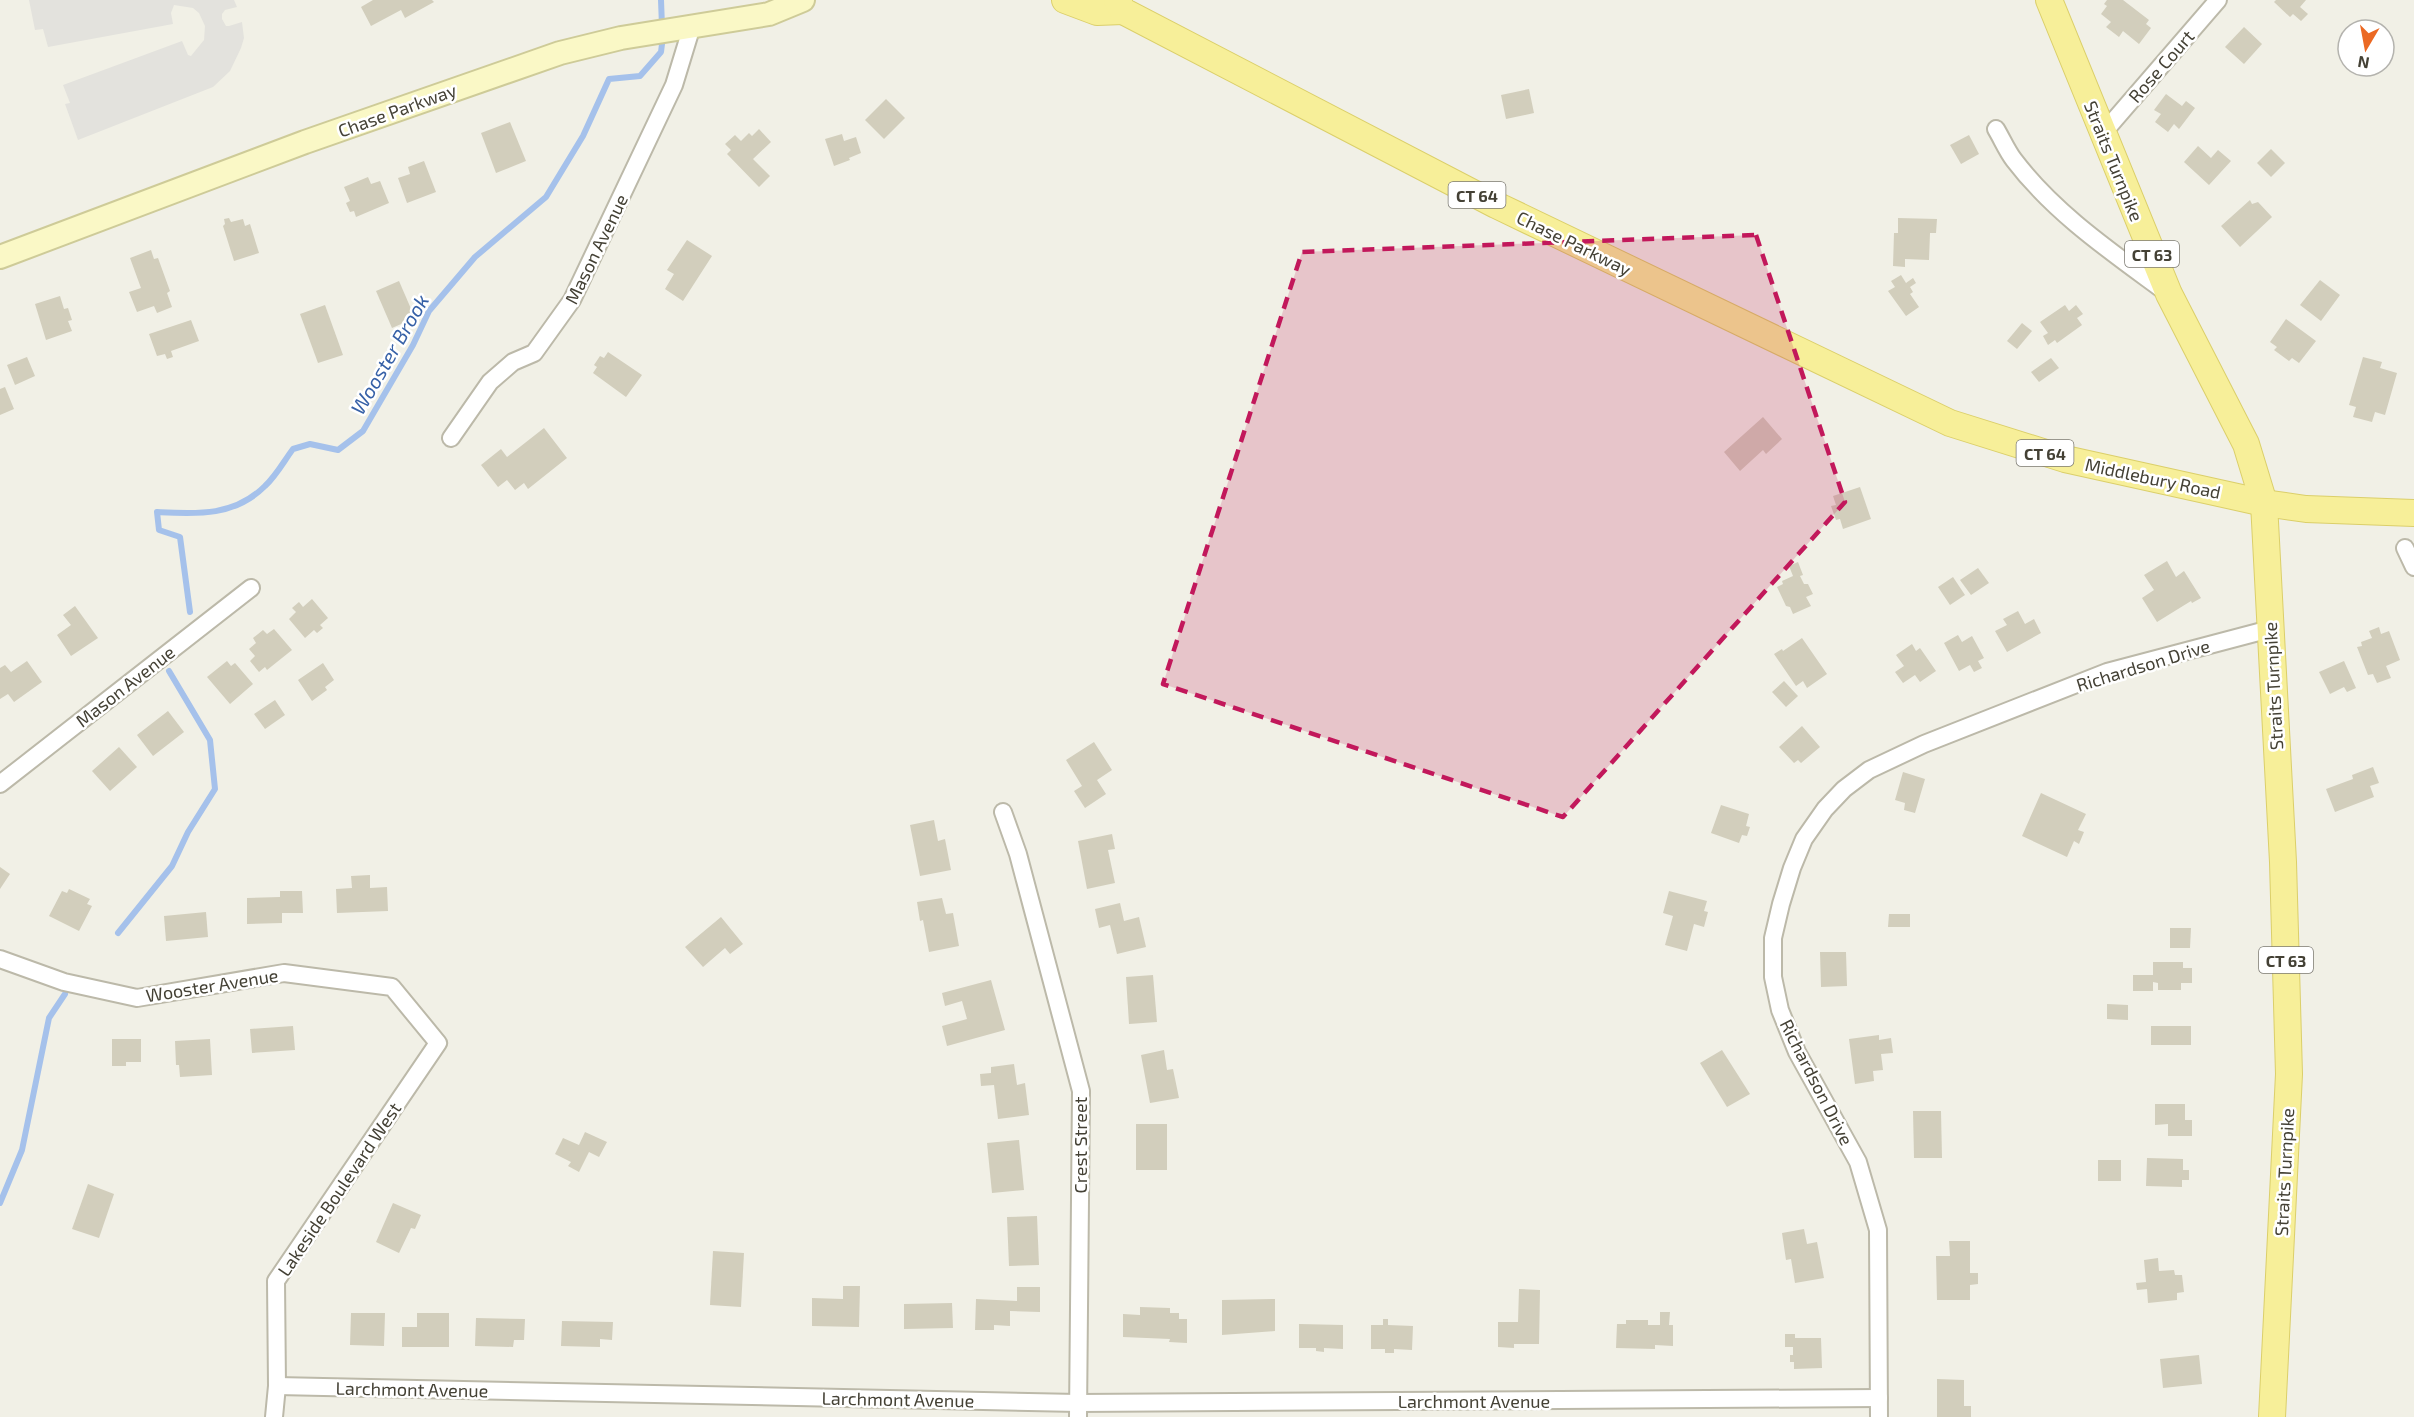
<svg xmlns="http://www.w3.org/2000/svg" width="2414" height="1417" font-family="'Exo 2',sans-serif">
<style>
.parking{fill:#e3e2dd}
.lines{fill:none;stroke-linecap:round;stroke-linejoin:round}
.stream{stroke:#a5c1eb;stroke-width:6}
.building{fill:#d2cebc}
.street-casing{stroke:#bcb9a9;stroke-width:20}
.secondary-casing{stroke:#cecb98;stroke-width:26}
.primary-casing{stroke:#dbcf6a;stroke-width:28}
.street{stroke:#fff;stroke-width:16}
.secondary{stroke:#faf8c6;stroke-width:22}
.primary{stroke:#f7ef99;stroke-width:26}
.marked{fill:#c2185b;fill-opacity:0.2;stroke:#c2185b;stroke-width:4.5;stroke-dasharray:12 8;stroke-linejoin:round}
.labels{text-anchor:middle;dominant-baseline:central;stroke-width:5;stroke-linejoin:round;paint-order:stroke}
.shield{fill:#fff;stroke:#7c7a72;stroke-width:1.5}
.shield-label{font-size:16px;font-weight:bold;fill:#444135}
.street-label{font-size:18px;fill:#444135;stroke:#fff}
.water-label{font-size:20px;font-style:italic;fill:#3761a7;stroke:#fff}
</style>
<rect width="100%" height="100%" fill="#f1f0e6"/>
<!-- parking -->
<path class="parking" d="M29,0h205l3,7 -12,3 -3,4v5l4,7h3l13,-4 2,16 -3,10 -11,23 -17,16 -135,53 -13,-36 5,-1 -7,-18 119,-44 6,14 3,1 13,-16 1,-14 -6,-13 -6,-5 -19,-3 -3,8 2,11 -125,23 -5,-18 -8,1z"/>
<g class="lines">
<!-- stream -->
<g class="stream">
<path d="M661,0l1,26"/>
<path d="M190,612l-10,-75 -21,-7 -2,-18c39,2 77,5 108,-26 11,-10 19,-25 28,-37l17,-5 28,6 25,-19 50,-86 16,-34 46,-54 71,-60 37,-61 26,-57 31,-3 21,-24 2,-16"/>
<path d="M118,933l54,-67 16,-34 27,-43 -5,-49 -41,-69"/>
<path d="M0,1203l22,-53 27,-132 16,-24"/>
</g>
</g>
<!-- building -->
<g class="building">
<path d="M373,0h59l2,2 -29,16 -4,-8 -30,16 -10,-19z"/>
<path d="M2107,0h16l26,20 -3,4 5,4 -12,16 -16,-13 -4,6 -13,-10 5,-5 -10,-8 6,-8 -3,-2z"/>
<path d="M2276,0h30l-6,7 8,7 -7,7 -8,-7 -3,3 -16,-15z"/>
<path d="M2244,27l18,17 -18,20 -19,-17z"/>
<path d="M1529,89l5,24 -28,6 -5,-24z"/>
<path d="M2166,94l16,12 4,-5 9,7 -16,21 -5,-5 -6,8 -13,-10 6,-8 -7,-4z"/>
<path d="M886,99l19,19 -21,21 -19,-19z"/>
<path d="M510,122l16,39 -30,12 -15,-40z"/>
<path d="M759,129l12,13 -18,17 17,17 -11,11 -32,-33 4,-4 -6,-6 10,-9 6,6 8,-8 3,3z"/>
<path d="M842,134l2,7 12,-4 5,16 -12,5 1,2 -16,6 -9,-27z"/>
<path d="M1969,135l10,19 -18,10 -11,-19z"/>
<path d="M2198,146l13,12 7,-8 13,11 -22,24 -25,-23z"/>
<path d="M2271,149l14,14 -14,14 -14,-14z"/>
<path d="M424,161l12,31 -29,11 -9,-25 12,-4 -2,-7z"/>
<path d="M368,177l3,7 9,-3 9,22 -33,14 -2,-6 -4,1 -4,-9 4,-2 -6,-14z"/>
<path d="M2250,200l2,4 6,-2 14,15 -32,30 -19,-21z"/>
<path d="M229,218l2,4 12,-3 2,7 5,-2 9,29 -25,8 -11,-35 2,-2 -1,-5z"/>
<path d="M1898,218l39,1 -1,14h-6l-1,27 -24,-1v8l-12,-1 1,-33h4z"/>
<path d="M687,240l25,16 -29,45 -18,-12 9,-15 -7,-4z"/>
<path d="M151,250l3,9 4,-1 12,33 -3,2 5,14 -15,6 -3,-7 -17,6 -8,-20 12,-4 -11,-30z"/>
<path d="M1901,275l5,8 7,-5 3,5 -6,4 3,5 -3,2 9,13 -13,9 -18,-25 7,-4 -4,-6z"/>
<path d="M2320,280l20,15 -19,26 -21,-16z"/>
<path d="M399,281l16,37 -23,10 -16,-37z"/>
<path d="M60,296l4,13 4,-1 4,12 -4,1 4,10 -26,9 -11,-36z"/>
<path d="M325,305l18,50 -25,8 -18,-49z"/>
<path d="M2065,305l4,6 7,-6 7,9 -6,4 5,7 -25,18 -2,-3 -7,5 -5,-9 5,-3 -8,-11z"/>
<path d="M2286,319l30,22 -17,22 -7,-5 -3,3 -15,-11 3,-3 -7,-5z"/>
<path d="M191,320l8,21 -28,10 2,6 -6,2 -2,-5 -8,2 -8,-22z"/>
<path d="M2022,323l10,8 -15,18 -10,-8z"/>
<path d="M608,352l34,23 -16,22 -33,-24 4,-6 -3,-2 6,-9 4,2z"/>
<path d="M27,357l8,19 -20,9 -8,-20z"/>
<path d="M2363,357l19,5 -2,6 17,5 -12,42 -10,-3 -3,10 -19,-5 3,-10 -7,-2z"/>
<path d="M2051,358l8,10 -20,14 -8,-10z"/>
<path d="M5,387l9,22 -14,6v-26z"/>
<path d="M1763,417l19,22 -16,15 -3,-4 -23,21 -16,-19z"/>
<path d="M544,428l23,30 -39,31 -4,-6 -9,7 -8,-10 -9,7 -17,-22 20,-16 6,8z"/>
<path d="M1860,487l11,32 -28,10 -3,-10 -4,1 -5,-14 5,-1 -3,-9z"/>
<path d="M2167,561l9,16 8,-6 17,27 -9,5 -1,-2 -34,21 -15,-24 12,-8 -10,-15z"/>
<path d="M1798,562l5,13 -3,1 4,8h4l5,10 -7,3 5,9 -18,8 -3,-7 -4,-1 -9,-19 6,-3 -1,-3 11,-5 -4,-10z"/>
<path d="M1978,568l11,15 -18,12 -11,-15z"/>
<path d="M1953,577l12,18 -15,10 -12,-18z"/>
<path d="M312,599l16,19 -8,7 3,3 -6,5 -3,-3 -9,8 -16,-19 7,-7 -4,-4 7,-6 4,5z"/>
<path d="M75,606l23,32 -27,18 -14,-21 14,-10 -8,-10z"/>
<path d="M2018,611l7,13 9,-5 7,14 -34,19 -12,-21 12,-6 -4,-6z"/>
<path d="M2379,627l2,7 8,-3 11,29 -14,6 5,12 -14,5 -4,-9 -5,1 -11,-28 5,-1 -1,-4 11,-4 -3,-7z"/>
<path d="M274,629l18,21 -25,20 -2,-3 -6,5 -9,-11 5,-5 -6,-7 7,-6 -3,-5 10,-8 4,4z"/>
<path d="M1958,635l4,7 10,-6 12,22 -6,3 4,7 -8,4 -4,-7 -11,6 -15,-28z"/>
<path d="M1802,638l25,36 -20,14 -4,-7 -7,5 -22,-32 8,-5 1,2z"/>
<path d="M1912,644l4,7 4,-3 16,23 -16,11 -5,-7 -12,8 -8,-11 9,-6 -8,-11z"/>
<path d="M27,661l15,21 -28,20 -6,-8 -8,5v-31l5,-3 6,7z"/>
<path d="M227,661l4,5 4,-3 18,21 -23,20 -23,-27z"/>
<path d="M2344,661l12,27 -9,4 -3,-5 -14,7 -11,-22z"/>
<path d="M323,663l11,17 -9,7 2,3 -15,11 -14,-21z"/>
<path d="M1784,681l14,15 -12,11 -14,-15z"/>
<path d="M275,700l10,15 -20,14 -11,-15z"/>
<path d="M168,711l16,21 -31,24 -16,-21z"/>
<path d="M1802,726l18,21 -19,16 -3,-3 -4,3 -15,-16z"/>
<path d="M1094,742l18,28 -15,10 9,14 -21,14 -11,-17 8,-5 -16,-26z"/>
<path d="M119,747l18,20 -27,24 -18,-20z"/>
<path d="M2373,767l6,16 -9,3 4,11 -39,15 -9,-23 27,-10 -1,-4z"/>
<path d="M1903,772l22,7 -10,34 -11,-3 1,-7 -10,-3z"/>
<path d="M2041,793l45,21 -8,16 6,2 -5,12 -5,-3 -7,16 -45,-21z"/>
<path d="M1721,805l28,9 -3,12 4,1 -3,9 -5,-1 -3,8 -28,-10z"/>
<path d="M934,820l4,21 7,-2 6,31 -31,6 -10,-51z"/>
<path d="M1112,834l3,15 -7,1 7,33 -28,6 -9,-48z"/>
<path d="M0,867l10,7 -10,15z"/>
<path d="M370,875v13l17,-1 1,24 -51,2 -1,-24 16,-1 -1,-12z"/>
<path d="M69,889l21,10 -3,5 5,2 -13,25 -30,-15 13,-25 5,2z"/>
<path d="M280,891h22l1,22h-21v10l-35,1v-26l33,-1z"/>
<path d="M1669,891l38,10 -3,10 4,1 -4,15 -10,-3 -7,27 -22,-6 8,-29 -10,-3z"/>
<path d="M942,898l4,16 7,-1 6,33 -30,6 -6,-32 -3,1 -3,-19z"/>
<path d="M1120,903l4,18 15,-4 7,30 -29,7 -7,-29 -11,3 -4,-19z"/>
<path d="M206,912l2,25 -42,4 -2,-25z"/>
<path d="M1889,914h21v13h-22z"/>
<path d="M721,917l22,27 -13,10 -5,-6 -22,19 -18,-20z"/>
<path d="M2170,928h21l-1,20h-20z"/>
<path d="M1820,952h26l1,34 -26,1z"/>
<path d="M2153,962h30v6h9v15h-11v7h-23v-7l-5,-1v9h-20v-16h20z"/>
<path d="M1153,975l4,47 -28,2 -3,-47z"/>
<path d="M991,980l14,50 -58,16 -5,-20 25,-7 -5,-18 -17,5 -3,-13z"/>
<path d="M2107,1004l21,1v15l-21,-1z"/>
<path d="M293,1026l2,24 -43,3 -2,-24z"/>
<rect x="2151" y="1026" width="40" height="19"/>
<path d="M1879,1035v5l12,-2 2,15 -12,1 2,16 -10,1 1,10 -19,3 -6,-45z"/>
<path d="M112,1039h29v23h-15v4h-14z"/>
<path d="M210,1039l2,36 -32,2 -1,-12h-3l-1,-24z"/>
<path d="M1164,1050l3,20 6,-1 6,29 -29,5 -9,-48z"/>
<path d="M1722,1050l28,44 -23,13 -27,-44z"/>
<path d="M1014,1064l3,21 8,-2 4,32 -31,4 -4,-34 -13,1 -1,-12 11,-1v-6z"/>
<path d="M2155,1104h30v16h7v16h-24v-12l-13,1z"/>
<path d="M1913,1111h28l1,47h-28z"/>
<rect x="1136" y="1124" width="31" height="46"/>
<path d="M585,1132l22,10 -8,15 -10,-5 -10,20 -11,-6 3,-4 -16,-8 8,-16 16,7z"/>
<path d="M1019,1140l5,50 -32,3 -5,-50z"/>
<path d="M2147,1158l36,1v11h6v10h-7v7l-36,-1z"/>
<rect x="2098" y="1160" width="23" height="21"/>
<path d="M88,1184l26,10 -15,44 -27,-9z"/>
<path d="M393,1203l28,12 -6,14 -4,-1 -12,25 -23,-11z"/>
<path d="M1037,1216l2,49 -30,1 -2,-49z"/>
<path d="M1804,1229l3,15 10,-2 7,36 -29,5 -4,-24 -5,1 -4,-27z"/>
<path d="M1949,1241h21v32h8v11l-8,1v15h-33l-1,-44h14z"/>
<path d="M713,1251l31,2 -3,54 -31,-2z"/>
<path d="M2158,1258l1,13 15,-1 1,5h7l2,17 -7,1v7l-29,3 -1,-14 -10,1 -1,-7 10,-1 -2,-22z"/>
<path d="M843,1286h17l-1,41 -47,-1v-28l31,1z"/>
<path d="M1017,1287h23v25l-30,-1v15l-16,-1v5h-19l1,-31 41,2z"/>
<path d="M1519,1289l21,1 -1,54h-25v4l-16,-1v-25h20z"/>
<path d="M1275,1299v32l-53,4v-35z"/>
<path d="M952,1303l1,25 -49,1v-25z"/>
<path d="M1140,1307l30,1v5h9v6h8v24l-18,-1 1,-3 -47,-2v-23l17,1z"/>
<path d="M1660,1312h10l-1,13h4v21l-18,-1v4l-39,-1 1,-24h9v-4h22v5h12z"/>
<path d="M351,1313h34l-1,33 -34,-1z"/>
<path d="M417,1313h32v34h-47v-20h15z"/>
<path d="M476,1318l49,1 -1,21h-10l-1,7 -38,-1z"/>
<path d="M1383,1319h5v6l25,1 -1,24 -18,-1v4h-9v-4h-14v-24h12z"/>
<path d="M562,1321l51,1 -1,18 -12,-1v8l-39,-1z"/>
<path d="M1299,1324l44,1v24l-19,-1v4l-8,-1v-3h-17z"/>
<path d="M1785,1334h10v4h26l1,30 -28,1v-7h-4v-7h3v-8h-8z"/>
<path d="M2199,1355l3,29 -39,4 -3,-29z"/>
<path d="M1937,1379l27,1v26h7v11h-34z"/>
</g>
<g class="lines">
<!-- street casing -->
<g class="street-casing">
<g id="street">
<path d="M1996,129c6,10 11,22 18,31 41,54 99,93 153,133"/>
<path d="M2104,132l114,-132"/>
<path d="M451,438l39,-56 23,-20 21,-9 38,-53 102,-215 18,-59"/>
<path d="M2405,548l9,19"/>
<path d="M0,784l251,-196"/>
<path d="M1003,812l15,42 63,237 -3,326"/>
<path d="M0,959l64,23 73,16 147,-25 108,14 46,56 -162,238 1,105 -3,31"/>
<path d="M277,1386l801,17 801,-5"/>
<path d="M1879,1417l-1,-187 -20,-68 -61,-110 -17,-42 -7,-33v-39l8,-34 11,-36 12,-29 21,-30 19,-20 25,-19 55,-26 183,-72 163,-43"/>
</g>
</g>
<!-- secondary casing -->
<g class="secondary-casing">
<path id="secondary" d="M0,257l305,-115 255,-89 61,-15 148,-24 34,-14"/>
</g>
<!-- primary casing -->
<g class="primary-casing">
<g id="primary">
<path d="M1065,0l32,12 26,-1"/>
<path d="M1117,0l6,11 373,194 454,218 115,36 199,44 42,6 108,4"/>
<path d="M2049,0l120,294 77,150 18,59 19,359 6,212 -17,343"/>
</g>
</g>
<!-- street -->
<use href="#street" class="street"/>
<!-- secondary -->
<use href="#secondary" class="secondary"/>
<!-- primary -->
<use href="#primary" class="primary"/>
</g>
<!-- marked area -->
<path class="marked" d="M1756,235l89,267 -282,315 -400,-133 139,-432z"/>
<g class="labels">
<!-- shield labels -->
<g class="shield">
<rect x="1448.5" y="182" width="57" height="26" rx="4.5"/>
<rect x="2125" y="241" width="54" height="26" rx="4.5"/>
<rect x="2016.5" y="440" width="57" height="26" rx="4.5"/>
<rect x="2259" y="947" width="54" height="26" rx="4.5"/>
</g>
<g class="shield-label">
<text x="1477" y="195">CT 64</text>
<text x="2152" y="254">CT 63</text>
<text x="2045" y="453">CT 64</text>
<text x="2286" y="960">CT 63</text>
</g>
<!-- street labels -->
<g class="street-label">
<text transform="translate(2161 66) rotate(-49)">Rose Court</text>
<text transform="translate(397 110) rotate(-20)">Chase Parkway</text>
<text transform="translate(2114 161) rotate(68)">Straits Turnpike</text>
<text transform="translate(1574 243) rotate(26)">Chase Parkway</text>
<text transform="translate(596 249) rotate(-64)">Mason Avenue</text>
<text transform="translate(2153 478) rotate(12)">Middlebury Road</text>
<text transform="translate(2143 665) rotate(-17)">Richardson Drive</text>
<text transform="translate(125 686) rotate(-38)">Mason Avenue</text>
<text transform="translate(2273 686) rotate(-93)">Straits Turnpike</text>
<text transform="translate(212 985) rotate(-9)">Wooster Avenue</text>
<text transform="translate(1817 1082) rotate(63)">Richardson Drive</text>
<text transform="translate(1080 1145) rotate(-90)">Crest Street</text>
<text transform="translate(2284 1172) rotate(-87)">Straits Turnpike</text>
<text transform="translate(339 1189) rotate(-56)">Lakeside Boulevard West</text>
<text transform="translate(412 1389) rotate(1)">Larchmont Avenue</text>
<text transform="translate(898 1399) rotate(1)">Larchmont Avenue</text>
<text x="1474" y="1401">Larchmont Avenue</text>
</g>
<!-- water labels -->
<g class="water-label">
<text transform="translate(389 354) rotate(-60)">Wooster Brook</text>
</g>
</g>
<!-- north arrow -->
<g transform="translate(2366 48) rotate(190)"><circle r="28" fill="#ffffff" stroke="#b4b3ae" stroke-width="1.5"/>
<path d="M0-4.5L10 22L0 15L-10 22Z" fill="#eb6923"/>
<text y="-9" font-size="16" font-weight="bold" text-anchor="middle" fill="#444135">N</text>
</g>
</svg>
